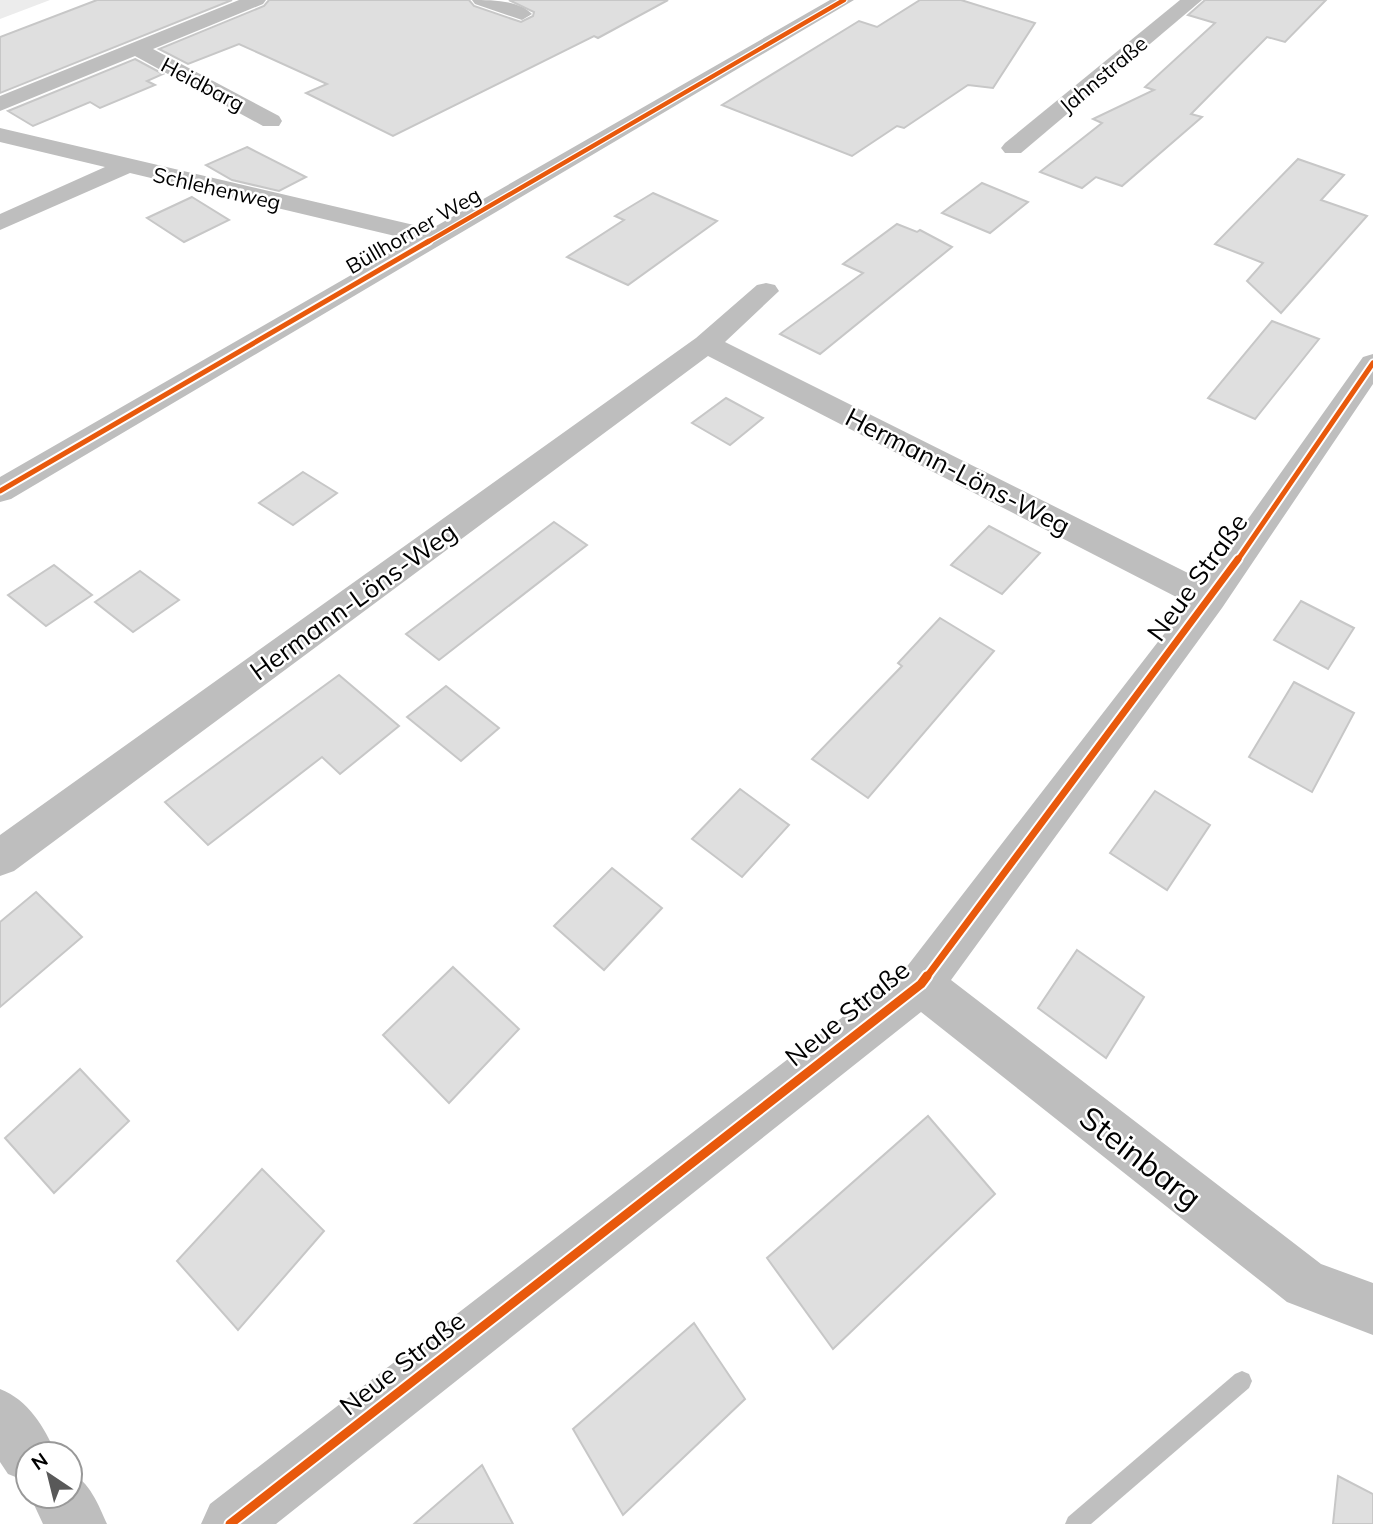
<svg xmlns="http://www.w3.org/2000/svg" width="1373" height="1524" font-family="Mulish,sans-serif">
<style>
.green{fill:#ececec}
.lines{fill:none;stroke-linecap:round;stroke-linejoin:round}
.stream{fill:#bfbfbf;fill-rule:evenodd}
.building{fill:#dfdfdf;stroke:#c7c7c7;stroke-width:2}
.minor{fill:#bebebe;fill-rule:evenodd}
.cycleway-far3-casing{stroke:#fff;stroke-width:7}
.cycleway-far2-casing{stroke:#fff;stroke-width:9}
.cycleway-far1-casing{stroke:#fff;stroke-width:11}
.cycleway-casing{stroke:#fff;stroke-width:13}
.cycleway-far3{stroke:#e8590c;stroke-width:4.5}
.cycleway-far2{stroke:#e8590c;stroke-width:5}
.cycleway-far1{stroke:#e8590c;stroke-width:7}
.cycleway{stroke:#e8590c;stroke-width:9}
.labels{text-anchor:middle;dominant-baseline:central;stroke-width:5;stroke-linejoin:round;paint-order:stroke}
.far-street-label{font-size:21px;fill:#000;stroke:#fff}
.street-label{font-size:26px;fill:#000;stroke:#fff}
.near-street-label{font-size:32px;fill:#000;stroke:#fff}
</style>
<rect width="100%" height="100%" fill="#fff"/>
<!-- green -->
<path class="green" d="M0,0h50l-50,19z"/>
<g class="lines">
<!-- stream -->
<path class="stream" d="M1242,1371l7,3 3,7 -3,7 -158,136h-26l3,-7 167,-143z"/>
</g>
<!-- building -->
<g class="building">
<path d="M97,0h135l-232,93v-56z"/>
<path d="M269,0h200l5,6 47,16 12,-6 1,-4 -25,-12h159l-70,38 -4,-2 -201,100 -87,-43 21,-9 -88,-40 -51,20 -29,-15 105,-43z"/>
<path d="M920,0h41l74,23 -42,65 -25,-3 -64,43 -7,-2 -45,30 -130,-51 137,-84 18,6z"/>
<path d="M1205,0h121l-41,42 -18,-5 -76,77 11,3 -80,69 -26,-9 -14,11 -42,-16 62,-49 -9,-4 61,-29 -9,-3 70,-64 -27,-8z"/>
<path d="M135,59l28,15 -16,7 8,4 -55,23 -10,-6 -57,24 -25,-15z"/>
<path d="M247,147l59,30 -27,14 -47,-11 -26,-15z"/>
<path d="M1298,159l46,16 -23,25 46,16 -86,97 -34,-32 16,-18 -48,-19z"/>
<path d="M982,183l46,19 -38,31 -48,-20z"/>
<path d="M653,193l64,28 -89,64 -61,-28 57,-37 -9,-4z"/>
<path d="M192,197l37,23 -45,22 -37,-24z"/>
<path d="M897,224l20,8 3,-2 32,17 -132,107 -40,-20 83,-61 -20,-9z"/>
<path d="M1272,321l47,18 -64,80 -47,-21z"/>
<path d="M726,398l37,20 -33,27 -38,-22z"/>
<path d="M303,472l34,21 -44,32 -34,-22z"/>
<path d="M554,522l33,23 -148,115 -33,-26z"/>
<path d="M989,526l51,27 -38,41 -51,-29z"/>
<path d="M54,565l38,30 -46,31 -38,-31z"/>
<path d="M140,571l39,29 -46,32 -38,-30z"/>
<path d="M1301,601l53,27 -26,41 -54,-29z"/>
<path d="M940,618l54,33 -126,147 -56,-39 90,-93 -4,-3z"/>
<path d="M339,675l60,51 -59,48 -18,-17 -114,88 -43,-43z"/>
<path d="M1294,682l60,31 -42,79 -63,-35z"/>
<path d="M446,686l53,42 -38,33 -54,-44z"/>
<path d="M740,789l49,36 -47,52 -50,-38z"/>
<path d="M1155,791l55,34 -43,65 -57,-37z"/>
<path d="M612,868l50,40 -58,62 -50,-44z"/>
<path d="M36,892l46,45 -82,70v-85z"/>
<path d="M1077,950l67,47 -38,61 -68,-50z"/>
<path d="M453,967l66,62 -70,74 -66,-68z"/>
<path d="M80,1069l49,52 -75,72 -49,-55z"/>
<path d="M928,1116l67,78 -162,155 -66,-91z"/>
<path d="M262,1169l62,62 -86,99 -61,-69z"/>
<path d="M694,1323l51,76 -122,116 -50,-86z"/>
<path d="M482,1465l31,59h-99z"/>
<path d="M1338,1476l35,18v30h-40z"/>
</g>
<g class="lines">
<!-- minor -->
<g class="minor">
<path d="M239,0h27l-3,4 -110,45 126,67 3,5 -3,5h-16l-128,-70 -135,55v-15z"/>
<path d="M472,0c19,0 47,0 60,14l-10,6 -47,-16z"/>
<path d="M830,0h24l-843,499 -11,3v-25l412,-237 -282,-67 -130,57v-16l105,-47 -105,-25v-14l431,101z"/>
<path d="M1180,0h22l-181,153h-16l-4,-5 4,-5z"/>
<path d="M766,283l9,2 4,6 -54,51 479,239 159,-224 10,-3v30l-151,224 -271,372 370,284 52,19v52l-86,-33 -366,-290 -645,512h-75l9,-20 695,-535 283,-366 -480,-247 -694,515 -14,5v-41l696,-497 61,-53z"/>
<path d="M0,1389c28,11 44,37 56,65h-28v28l-20,-8 -8,-12z"/>
<path d="M70,1473c19,7 29,33 37,51h-64l-13,-28h40z"/>
</g>
<!-- cycleway-far3 casing -->
<g class="cycleway-far3-casing">
<path id="cycleway-far3" d="M426,243l418,-243"/>
</g>
<!-- cycleway-far2 casing -->
<g class="cycleway-far2-casing">
<g id="cycleway-far2">
<path d="M0,491l429,-250"/>
<path d="M1237,561l136,-198"/>
</g>
</g>
<!-- cycleway-far1 casing -->
<g class="cycleway-far1-casing">
<path id="cycleway-far1" d="M926,978l312,-419"/>
</g>
<!-- cycleway casing -->
<g class="cycleway-casing">
<path id="cycleway" d="M230,1524l691,-540 6,-8"/>
</g>
<!-- cycleway-far3 -->
<use href="#cycleway-far3" class="cycleway-far3"/>
<!-- cycleway-far2 -->
<use href="#cycleway-far2" class="cycleway-far2"/>
<!-- cycleway-far1 -->
<use href="#cycleway-far1" class="cycleway-far1"/>
<!-- cycleway -->
<use href="#cycleway" class="cycleway"/>
</g>
<g class="labels">
<!-- far-street labels -->
<g class="far-street-label">
<text transform="translate(1103 74) rotate(-40)">Jahnstraße</text>
<text transform="translate(203 84) rotate(28)">Heidbarg</text>
<text transform="translate(217 188) rotate(13)">Schlehenweg</text>
<text transform="translate(413 230) rotate(-30)">Büllhorner Weg</text>
</g>
<!-- street labels -->
<g class="street-label">
<text transform="translate(958 471) rotate(27)">Hermann-Löns-Weg</text>
<text transform="translate(1197 577) rotate(-54)">Neue Straße</text>
<text transform="translate(353 601) rotate(-36)">Hermann-Löns-Weg</text>
<text transform="translate(847 1013) rotate(-39)">Neue Straße</text>
<text transform="translate(402 1363) rotate(-38)">Neue Straße</text>
</g>
<!-- near-street labels -->
<g class="near-street-label">
<text transform="translate(1141 1157) rotate(38)">Steinbarg</text>
</g>
</g>
<!-- north arrow -->
<g transform="translate(49 1475) rotate(325)"><circle r="33" fill="#ffffff" stroke="#999999" stroke-width="2"/>
<path d="M0-5L12 26L0 18L-12 26Z" fill="#595959"/>
<text y="-10" font-size="19" font-weight="bold" text-anchor="middle" fill="#000000">N</text>
</g>
</svg>
